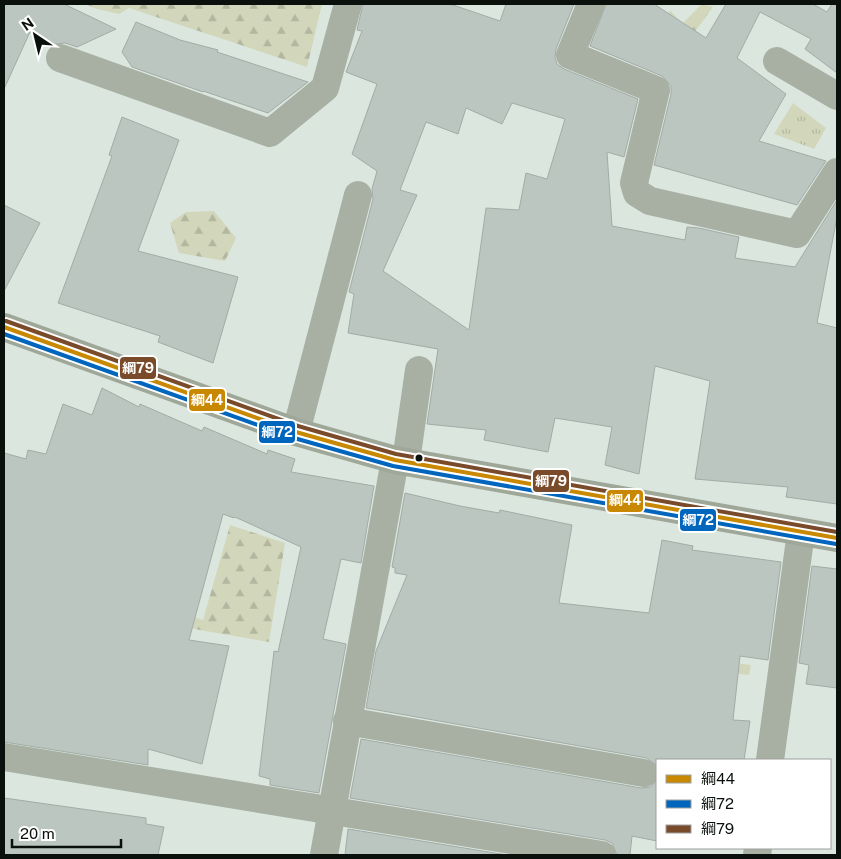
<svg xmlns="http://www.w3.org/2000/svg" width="841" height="859" font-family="'Public Sans','Noto Sans JP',sans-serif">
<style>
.grass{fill:url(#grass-tufts)}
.forest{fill:url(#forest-firs)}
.building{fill:#bbc6c0;stroke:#a2aca7;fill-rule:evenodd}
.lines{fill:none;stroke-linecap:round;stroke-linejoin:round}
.minor{stroke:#a8afa3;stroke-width:28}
.major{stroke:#9fa799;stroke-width:28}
.bus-1-casing{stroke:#fff;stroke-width:8}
.bus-2-casing{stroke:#fff;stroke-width:8}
.bus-3-casing{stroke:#fff;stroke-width:8}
.bus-1{stroke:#c88802;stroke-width:4}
.bus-2{stroke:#0065bd;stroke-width:4}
.bus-3{stroke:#7a4b2a;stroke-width:4}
.bus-dot{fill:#0a110c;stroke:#fff;stroke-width:2}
.line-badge{stroke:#fff;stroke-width:2}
.badge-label{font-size:14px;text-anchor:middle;font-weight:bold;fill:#fff}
</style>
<defs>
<pattern id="grass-tufts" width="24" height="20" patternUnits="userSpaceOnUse" patternTransform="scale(1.25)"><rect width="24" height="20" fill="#d2d6ba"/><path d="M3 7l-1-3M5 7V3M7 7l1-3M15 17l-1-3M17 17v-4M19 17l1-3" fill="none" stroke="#b3b79f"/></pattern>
<pattern id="forest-firs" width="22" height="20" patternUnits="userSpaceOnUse" patternTransform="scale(1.25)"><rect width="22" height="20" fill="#d2d6ba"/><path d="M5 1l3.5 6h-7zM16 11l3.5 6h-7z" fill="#b3b79f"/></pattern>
</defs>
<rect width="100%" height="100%" fill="#dbe6de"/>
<!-- grass -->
<path class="grass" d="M793,103l33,25 -12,21 -40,-15z"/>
<!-- forest -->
<g class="forest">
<path d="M85,4h237l-15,63 -178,-59 -10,6 -22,-5z"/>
<path d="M702,4l11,3 -49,67 -10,-10 16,-54 12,14z"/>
<path d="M214,211l22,27 -11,23 -46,-8 -9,-30 16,-11z"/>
<path d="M230,525l55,18 -16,99 -155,-27 9,-23 80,28z"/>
<path d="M700,658l51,7 -2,10 -49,-5z"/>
</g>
<!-- building -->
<g class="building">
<path d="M4,4h60l52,25 -39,18 -12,-4 -10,1 -25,-12 -26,57z"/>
<path d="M363,4h87l50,17 6,-17h68l-18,45 -1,8 2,7 7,5 74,30 -14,58 -17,-5 5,74 73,14 2,-13 12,1 40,9 -4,21 60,9 42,-67v17l-20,106 20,5v176l-51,-7 2,-10 -93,-8 15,-98 -55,-15 -16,108 -34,-9 7,-38 -57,-9 -7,34 -64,-12 2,-10 -59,-6 11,-75 -90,-16 6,-39 -5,-2 24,-93 -1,-10 5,-18 -25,-17 25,-70 -31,-12 16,-41 -5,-1zM512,103l53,16 -18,60 -21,-6 -7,37 -33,-2 -17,122 -86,-59 34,-76 -17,-5 26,-68 32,12 8,-26 36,16z"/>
<path d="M606,4h48l52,34 20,-34h87l14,8 5,-8h5v69l-32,-24 6,-10 -51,-27 -23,46 49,36 -27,47 67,20 -29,44 -143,-40 17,-71v-8l-9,-10 -72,-30z"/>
<path d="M136,22l44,18 38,10 -1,2 91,30 -40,31 -65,-22v1l-71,-25 -10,-15z"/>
<path d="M122,117l57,23 -41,111 100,26 -25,86 -55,-21 2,-6 -102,-33 54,-147 -3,-1z"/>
<path d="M4,205l36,18 -36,68z"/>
<path d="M102,388l37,19 1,-3 62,27 2,-4 63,27 1,-4 27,9 -4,13 83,14 -13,77 -20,-4 -18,80 23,5 -27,149 -49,-8v-6l-11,-3 15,-125 4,1 23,-105 -66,-30 -1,1 -11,-4 -34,126 40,6 -27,118 -54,-15v16l-144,-23v-289l22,6 2,-9 18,4 17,-50 29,11z"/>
<path d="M405,493l55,13 39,7 1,-3 72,15 -13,78 90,10 13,-73 31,6 -1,4 89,12 -13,98 -28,-4 -7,64 17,1 -6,39h-87v6l-10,-8 -281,-50 10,-57 31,-76 -12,-2v-5l-3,-1z"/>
<path d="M812,566l25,3v119l-31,-4 3,-19 -10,-2z"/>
<path d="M361,739l280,49 9,-1 7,-7v61l-25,-5 -2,19h-13l-5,-12 -7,-3 -255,-42z"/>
<path d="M4,798l142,20v6l18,3 -6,28h-154z"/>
<path d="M348,829l159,26h-162z"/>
</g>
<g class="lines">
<!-- minor -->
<g class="minor">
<path d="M591,4l-21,51 86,35 -22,93 3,10 13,8 147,33 40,-62"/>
<path d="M60,58l210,75 55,-45 23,-84"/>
<path d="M777,61l60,35"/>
<path d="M296,432l62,-237"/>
<path d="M406,461l13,-91"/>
<path d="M347,721l297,52"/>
<path d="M4,757l598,98"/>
<path d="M770,760l31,-228"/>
<path d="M324,855l71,-395"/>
<path d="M757,855l1,-7"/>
</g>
<!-- major -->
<path class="major" d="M4,327l292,105 99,28 442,78"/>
<!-- bus-1 casing -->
<g class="bus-1-casing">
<path id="bus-1" d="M4,327l292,105 99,28 442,78"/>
</g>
<!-- bus-2 casing -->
<g class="bus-2-casing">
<path id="bus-2" d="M4,334l290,104 99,28 443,78"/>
</g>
<!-- bus-3 casing -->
<g class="bus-3-casing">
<path id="bus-3" d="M6,321l292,105 98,28 441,78"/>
</g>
<!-- bus-1 -->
<use href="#bus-1" class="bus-1"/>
<!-- bus-2 -->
<use href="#bus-2" class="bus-2"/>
<!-- bus-3 -->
<use href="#bus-3" class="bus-3"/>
</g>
<!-- markers -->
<circle class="bus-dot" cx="419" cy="458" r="4.5"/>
<g class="line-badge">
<rect x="119" y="356" width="38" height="24" rx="5" fill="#7a4b2a"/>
<rect x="188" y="388" width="38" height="24" rx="5" fill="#c88802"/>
<rect x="258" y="420" width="38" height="24" rx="5" fill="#0065bd"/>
<rect x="532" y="469" width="38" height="24" rx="5" fill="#7a4b2a"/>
<rect x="606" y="489" width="38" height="24" rx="5" fill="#c88802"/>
<rect x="679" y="508" width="38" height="24" rx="5" fill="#0065bd"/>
</g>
<g class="badge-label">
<text x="138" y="373">綱79</text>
<text x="207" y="405">綱44</text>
<text x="277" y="437">綱72</text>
<text x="551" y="486">綱79</text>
<text x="625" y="505">綱44</text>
<text x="698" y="525">綱72</text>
</g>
<!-- border -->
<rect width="841" height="859" fill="none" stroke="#0a110c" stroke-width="10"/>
<!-- legend -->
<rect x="656" y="759" width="175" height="90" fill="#ffffff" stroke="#9da09e"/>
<rect x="666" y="775" width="25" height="8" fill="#c88802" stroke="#9da09e"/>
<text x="701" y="784" font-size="15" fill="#0a110c">綱44</text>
<rect x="666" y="800" width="25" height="8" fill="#0065bd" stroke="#9da09e"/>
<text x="701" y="809" font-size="15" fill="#0a110c">綱72</text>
<rect x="666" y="825" width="25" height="8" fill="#7a4b2a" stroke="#9da09e"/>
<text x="701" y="834" font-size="15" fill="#0a110c">綱79</text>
<!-- north arrow -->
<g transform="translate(35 35) rotate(325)" stroke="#ffffff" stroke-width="4" paint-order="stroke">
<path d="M0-4L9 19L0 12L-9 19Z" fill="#0a110c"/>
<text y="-8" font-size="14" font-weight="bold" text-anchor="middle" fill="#0a110c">N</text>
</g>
<!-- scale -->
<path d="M12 839v8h109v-8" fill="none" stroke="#0a110c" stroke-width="2.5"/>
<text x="20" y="839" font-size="15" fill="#0a110c" stroke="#ffffff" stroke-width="4" paint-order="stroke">20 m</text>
</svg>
